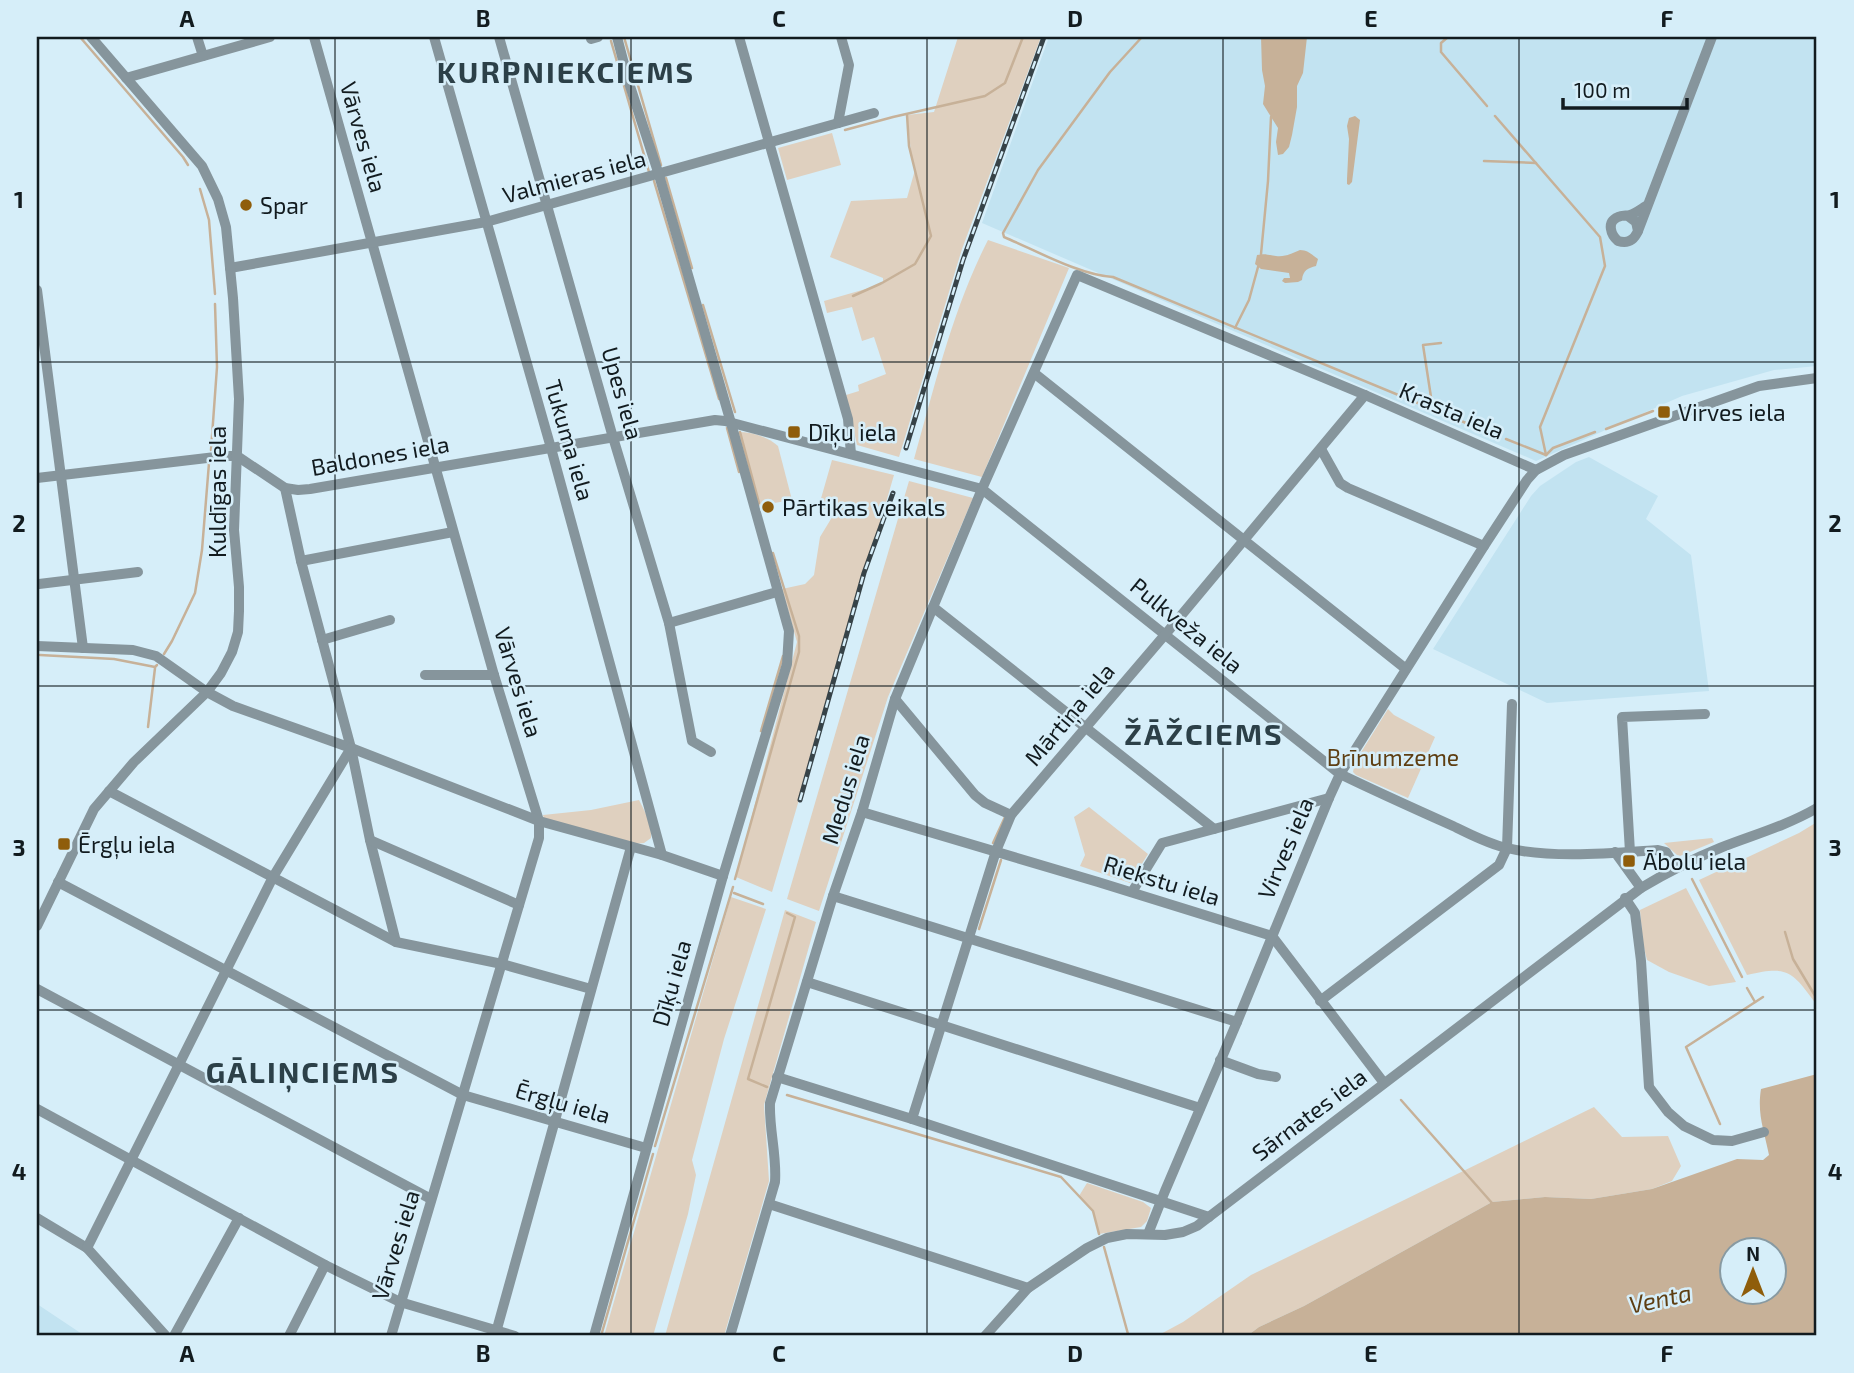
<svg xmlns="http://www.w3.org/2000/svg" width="1854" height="1373" font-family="'Exo 2',sans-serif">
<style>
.built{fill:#c2e3f1}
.green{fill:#dfd0bf}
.water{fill:#c7b198;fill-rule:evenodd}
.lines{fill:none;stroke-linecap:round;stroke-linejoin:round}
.stream{stroke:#c7b198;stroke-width:2.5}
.minor{stroke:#86959c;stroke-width:10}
.rail-casing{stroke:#374348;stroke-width:5}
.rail{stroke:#d6eef9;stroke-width:2.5;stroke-dasharray:8;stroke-linecap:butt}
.grid{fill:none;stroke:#121b1f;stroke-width:2;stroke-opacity:0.55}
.poi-dot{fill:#8f5d0b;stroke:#d6eef9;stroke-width:2.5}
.labels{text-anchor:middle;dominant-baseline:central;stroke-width:5;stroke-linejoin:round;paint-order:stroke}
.street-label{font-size:23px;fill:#121b1f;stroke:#d6eef9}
.poi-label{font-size:23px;fill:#121b1f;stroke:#d6eef9;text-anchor:start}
.park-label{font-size:23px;fill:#5e3e12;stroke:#d6eef9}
.water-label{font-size:24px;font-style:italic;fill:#5e3e12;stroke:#d6eef9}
.district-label{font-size:30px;font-weight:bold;letter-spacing:2px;fill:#2c4048;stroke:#d6eef9}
.neatline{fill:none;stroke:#121b1f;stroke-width:2.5}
.grid-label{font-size:23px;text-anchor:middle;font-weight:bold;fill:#121b1f}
</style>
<rect width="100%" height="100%" fill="#d6eef9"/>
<!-- built -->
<g class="built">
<path d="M1049,37h768v329l-43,4 -92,26 -146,65 -554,-238z"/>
<path d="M1589,457l69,39 -12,23 45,36 18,136 -162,12 -114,-54 98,-153 9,-10 36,-24z"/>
<path d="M37,1304l48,32h-48z"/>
</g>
<!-- green -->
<g class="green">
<path d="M958,37h83l-79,212 -63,208 -42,-12 -11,-50 13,-4 -1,-6 28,-11 -12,-37 -12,4 -10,-34 -25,6 -3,-12 59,-17v-6l-53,-21 21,-56 56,-3 8,-28 -4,-18 -4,-37 27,-3z"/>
<path d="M832,133l9,32 -54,15 -9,-32z"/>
<path d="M988,240l81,28 -87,209 -68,-18c21,-74 39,-151 74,-219z"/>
<path d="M738,432c14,0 30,5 40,14l14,54 -36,6z"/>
<path d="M832,460l62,15 -122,417 -36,-15 61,-235 -15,-53 23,-5 9,-9 6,-38 17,-28h-19z"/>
<path d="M909,481l64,17 -85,199 -69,214 -32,-12z"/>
<path d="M1388,709l6,6 41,22 -27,61 -52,-23 -3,-3 2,-10z"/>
<path d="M639,800c6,12 13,23 12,38l-7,5 -10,1 -90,-25 -1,-4 48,-5z"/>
<path d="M1089,807l59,47 -18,29 -50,-17 5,-11 -11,-38z"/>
<path d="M1817,822v183c-25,-33 -27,-40 -70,-30l-48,-95 100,-47z"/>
<path d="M1712,838l2,4 -34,14 -3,-1 -13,-12z"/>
<path d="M1686,888l50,94 -27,4 -40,-14 -22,-12 -4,-16 -3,-34z"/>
<path d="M731,897l35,12 -42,130 -32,121 4,15 -8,39 -35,122h-49z"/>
<path d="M785,910l31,12 -52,183 5,76 -45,155h-59z"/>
<path d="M1594,1107l28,30 46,-1 13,30 -9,15 -20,8 -61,10 -46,-2 -53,5 -188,104 -45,21 -12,9h-90l26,-14 68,-47z"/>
<path d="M1087,1183l56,19 8,6 -4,13 -6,6 -42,7 -6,-23 -14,-15z"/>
</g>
<!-- water -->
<g class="water">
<path d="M1261,37h46l-4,36 -6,13v21l-5,28 -3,12 -6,7 -5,1 -2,-13 2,-14 -15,-24 2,-18 -3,-16z"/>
<path d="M1355,116l5,4 -8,62 -3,3 -2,-1v-5l2,-40 -2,-13 2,-8z"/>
<path d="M1300,250c8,0 12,5 18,9l-2,7c-8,2 -13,4 -14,14l-4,2 -13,1 -3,-2 2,-3h6l-1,-5 -28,-4 -6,-5 2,-9c8,-2 11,0 19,1 9,1 15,-2 24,-6z"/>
<path d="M1817,1074v262h-570l12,-9 45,-21 188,-104 53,-5 46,2 61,-10 85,-30 26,1 6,-5c-5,-25 -12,-41 -8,-66zM1731,1250h42v42h-42z"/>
</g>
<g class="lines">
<!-- stream -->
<g class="stream">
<path d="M80,37l103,120 5,8"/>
<path d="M624,37l37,128"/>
<path d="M1142,37l-32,35 -72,98 -35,63 1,4c31,13 75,38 109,40l382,158"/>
<path d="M1448,37l-7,6v9l46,54"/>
<path d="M611,41l38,131"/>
<path d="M1495,116l105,121 5,29 -65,161 6,28"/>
<path d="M845,130l48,-13 92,-21 20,-13 18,-46"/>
<path d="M1484,161l52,2"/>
<path d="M666,178l26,90"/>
<path d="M654,181l65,218"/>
<path d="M200,189l9,31 6,74"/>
<path d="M1261,254l7,-73 3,-64"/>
<path d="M853,296l29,-13 33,-19 16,-28 -22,-90 -2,-31"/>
<path d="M703,305l32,107"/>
<path d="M1235,328l14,-28 9,-33"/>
<path d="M1431,397l-8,-52 18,-2"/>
<path d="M727,428l12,44"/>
<path d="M1606,429l47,-18"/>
<path d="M740,432l19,71"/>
<path d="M1506,439l40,16"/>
<path d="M211,450l6,-83 -2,-63"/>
<path d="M1546,455l7,-7 42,-16"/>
<path d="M164,654l8,-13 23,-48 7,-43 7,-87"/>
<path d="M40,655l74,4 41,8 2,-2"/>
<path d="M148,727l7,-59"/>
<path d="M761,731l22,-75"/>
<path d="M993,843l12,-26"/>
<path d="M735,879l64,-227v-16l-26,-83"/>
<path d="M1692,879l50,98"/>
<path d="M734,893l29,11"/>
<path d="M979,929l22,-69"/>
<path d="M1785,932l8,27 24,40"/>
<path d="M1747,988l8,14"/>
<path d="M767,1087l-19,-8 47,-162 -8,-4"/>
<path d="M787,1095l274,82 32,34 6,23"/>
<path d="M1401,1100l91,103"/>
<path d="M1720,1124l-34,-77 77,-50"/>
<path d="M655,1146l78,-259"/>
<path d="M1104,1247l24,87"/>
<path d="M601,1336l52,-182"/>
</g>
<!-- minor -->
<g class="minor">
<path d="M197,37l6,19"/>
<path d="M314,37l180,638 45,146v17l-148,498"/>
<path d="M434,37l117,411 111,407"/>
<path d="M499,37l113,397 57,189 23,118 19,11"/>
<path d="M739,37l109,382 3,35"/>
<path d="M591,39l7,-2"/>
<path d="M126,78l144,-41"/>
<path d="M838,123l11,-58 -8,-28"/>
<path d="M1628,216l8,6 2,9c-4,9 -10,13 -20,10 -7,-6 -12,-19 0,-24 4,-2 9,-1 12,-2 6,-2 11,-6 16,-9"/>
<path d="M1638,231l74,-194"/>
<path d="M230,268l256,-46 388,-109"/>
<path d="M37,290l46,358"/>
<path d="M1034,373l372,296"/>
<path d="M1321,449l19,34 8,5 136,58"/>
<path d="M37,478l187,-22h13l48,32 13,2 12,-1 405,-69 10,1 257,68 358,285c37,18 75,35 113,52 17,8 35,18 54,22 44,11 106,5 151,2l8,2 10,16"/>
<path d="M285,488l16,73 50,187 19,92 26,102"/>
<path d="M301,561l152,-29"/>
<path d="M39,584l99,-12"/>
<path d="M933,607l281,222"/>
<path d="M669,623l108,-31"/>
<path d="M322,640l68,-20"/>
<path d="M37,646l96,4 23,6 51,36 26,14 118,42 188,73 123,34 61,21"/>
<path d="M425,675h69"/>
<path d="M895,699l80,96 10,8 26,12"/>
<path d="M109,791l287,151 106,22 89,25"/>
<path d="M862,812l236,70 174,54 112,147"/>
<path d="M370,840l149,65"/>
<path d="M1615,852l26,36"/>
<path d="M1630,852l-8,-135 83,-3"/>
<path d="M58,882l405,213 183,53"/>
<path d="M1132,892l30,-49 167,-45"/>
<path d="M833,896l404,126"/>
<path d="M1625,898l10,15 6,48 8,126 19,25 16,14 29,14 19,1 32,-9"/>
<path d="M37,926l57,-117 40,-47 73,-70 14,-19 11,-21 6,-20 1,-21v-24l-5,-57 5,-131 -6,-101 -7,-71 -8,-28 -16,-33 -111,-129"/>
<path d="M807,982l393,126"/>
<path d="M37,989l394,210"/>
<path d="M1320,1001l179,-136 8,-17 5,-144"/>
<path d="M1220,1060l38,14 18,3"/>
<path d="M777,1077l135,42 297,98"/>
<path d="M37,1109l288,156 75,37 115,34"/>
<path d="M912,1119l84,-268 15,-36 158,-185 196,-235"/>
<path d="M769,1204l259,84"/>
<path d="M37,1218l50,30 79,88"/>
<path d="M1148,1234l17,-43 72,-169 92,-224 11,-24 144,-228 43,-66 9,-10 28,-15 195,-69 58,-8"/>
<path d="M87,1248l186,-371 78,-129"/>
<path d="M174,1336l65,-118"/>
<path d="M289,1336l36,-71"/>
<path d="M495,1336l136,-489"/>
<path d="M594,1336l129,-460 64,-212 2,-33 -58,-208 -72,-248 -30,-92 -12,-46"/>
<path d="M730,1336l45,-154c2,-27 -6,-52 -5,-79l63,-207 29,-84 33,-113 87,-210 95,-214 288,120 171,75"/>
<path d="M985,1336l43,-48 59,-40 20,-10 20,-4 38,1 18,-3 14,-6 444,-338c25,-15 52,-29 79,-40 33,-13 66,-22 97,-40"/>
</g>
<!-- rail casing -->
<g class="rail-casing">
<g id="rail">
<path d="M906,448l57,-188 81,-223"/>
<path d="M800,800l64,-227 29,-80"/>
</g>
</g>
<!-- rail -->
<use href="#rail" class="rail"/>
</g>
<!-- grid -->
<path class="grid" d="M335,37v1299M631,37v1299M927,37v1299M1223,37v1299M1519,37v1299M37,362h1780M37,686h1780M37,1010h1780"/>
<!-- markers -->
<g class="poi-dot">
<circle cx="246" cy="205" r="7"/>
<rect x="1657" y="405" width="14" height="14" rx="3.5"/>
<rect x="787" y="425" width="14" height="14" rx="3.5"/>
<circle cx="768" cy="507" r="7"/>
<rect x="57" y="837" width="14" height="14" rx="3.5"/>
<rect x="1622" y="854" width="14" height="14" rx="3.5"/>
</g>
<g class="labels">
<!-- street labels -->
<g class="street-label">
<text transform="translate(364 137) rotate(74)">Vārves iela</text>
<text transform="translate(574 176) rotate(-15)">Valmieras iela</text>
<text transform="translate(623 393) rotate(74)">Upes iela</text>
<text transform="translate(1452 410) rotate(23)">Krasta iela</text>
<text transform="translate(570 440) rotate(74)">Tukuma iela</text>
<text transform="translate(380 455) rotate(-10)">Baldones iela</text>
<text transform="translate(217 492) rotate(-90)">Kuldīgas iela</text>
<text transform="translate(1187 625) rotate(39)">Pulkveža iela</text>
<text transform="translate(519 682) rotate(73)">Vārves iela</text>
<text transform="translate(1069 714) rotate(-50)">Mārtiņa iela</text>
<text transform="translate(845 789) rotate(-73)">Medus iela</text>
<text transform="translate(1285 848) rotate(-67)">Virves iela</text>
<text transform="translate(1162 880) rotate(17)">Riekstu iela</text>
<text transform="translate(671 983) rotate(-74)">Dīķu iela</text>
<text transform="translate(563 1102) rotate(16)">Ērgļu iela</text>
<text transform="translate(1309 1114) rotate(-37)">Sārnates iela</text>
<text transform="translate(395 1245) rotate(-73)">Vārves iela</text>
</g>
<!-- poi labels -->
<g class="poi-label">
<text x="260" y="205">Spar</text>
<text x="1678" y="412">Virves iela</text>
<text x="808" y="432">Dīķu iela</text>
<text x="782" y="507">Pārtikas veikals</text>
<text x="78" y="844">Ērgļu iela</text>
<text x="1643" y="861">Ābolu iela</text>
</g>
<!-- park labels -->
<g class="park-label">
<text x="1393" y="757">Brīnumzeme</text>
</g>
<!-- water labels -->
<g class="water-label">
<text transform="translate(1660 1298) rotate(-12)">Venta</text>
</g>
<!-- district labels -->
<g class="district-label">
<text x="566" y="71">KURPNIEKCIEMS</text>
<text x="1204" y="733">ŽĀŽCIEMS</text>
<text x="303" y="1071">GĀLIŅCIEMS</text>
</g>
</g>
<!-- border -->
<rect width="1854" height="1373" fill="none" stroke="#d6eef9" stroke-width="77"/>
<!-- north arrow -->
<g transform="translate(1753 1271)"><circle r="33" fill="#d6eef9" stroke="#889aa2" stroke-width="2"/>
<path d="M0-5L12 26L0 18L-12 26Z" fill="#8f5d0b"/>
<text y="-10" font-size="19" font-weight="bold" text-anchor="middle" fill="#121b1f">N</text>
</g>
<!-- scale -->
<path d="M1563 98v10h124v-10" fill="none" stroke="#121b1f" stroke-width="3.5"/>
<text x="1574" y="98" font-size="21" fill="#121b1f" stroke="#d6eef9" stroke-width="5" paint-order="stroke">100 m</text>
<rect x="38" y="38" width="1777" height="1296" class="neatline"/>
<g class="grid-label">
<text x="187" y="27">A</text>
<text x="483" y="27">B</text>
<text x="779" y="27">C</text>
<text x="1075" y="27">D</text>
<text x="1371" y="27">E</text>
<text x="1667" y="27">F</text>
<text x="19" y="208">1</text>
<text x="1835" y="208">1</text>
<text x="19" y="532">2</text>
<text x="1835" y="532">2</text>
<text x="19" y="856">3</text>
<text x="1835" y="856">3</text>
<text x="19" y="1180">4</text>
<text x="1835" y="1180">4</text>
<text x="187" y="1362">A</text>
<text x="483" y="1362">B</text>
<text x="779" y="1362">C</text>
<text x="1075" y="1362">D</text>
<text x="1371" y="1362">E</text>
<text x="1667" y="1362">F</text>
</g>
</svg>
